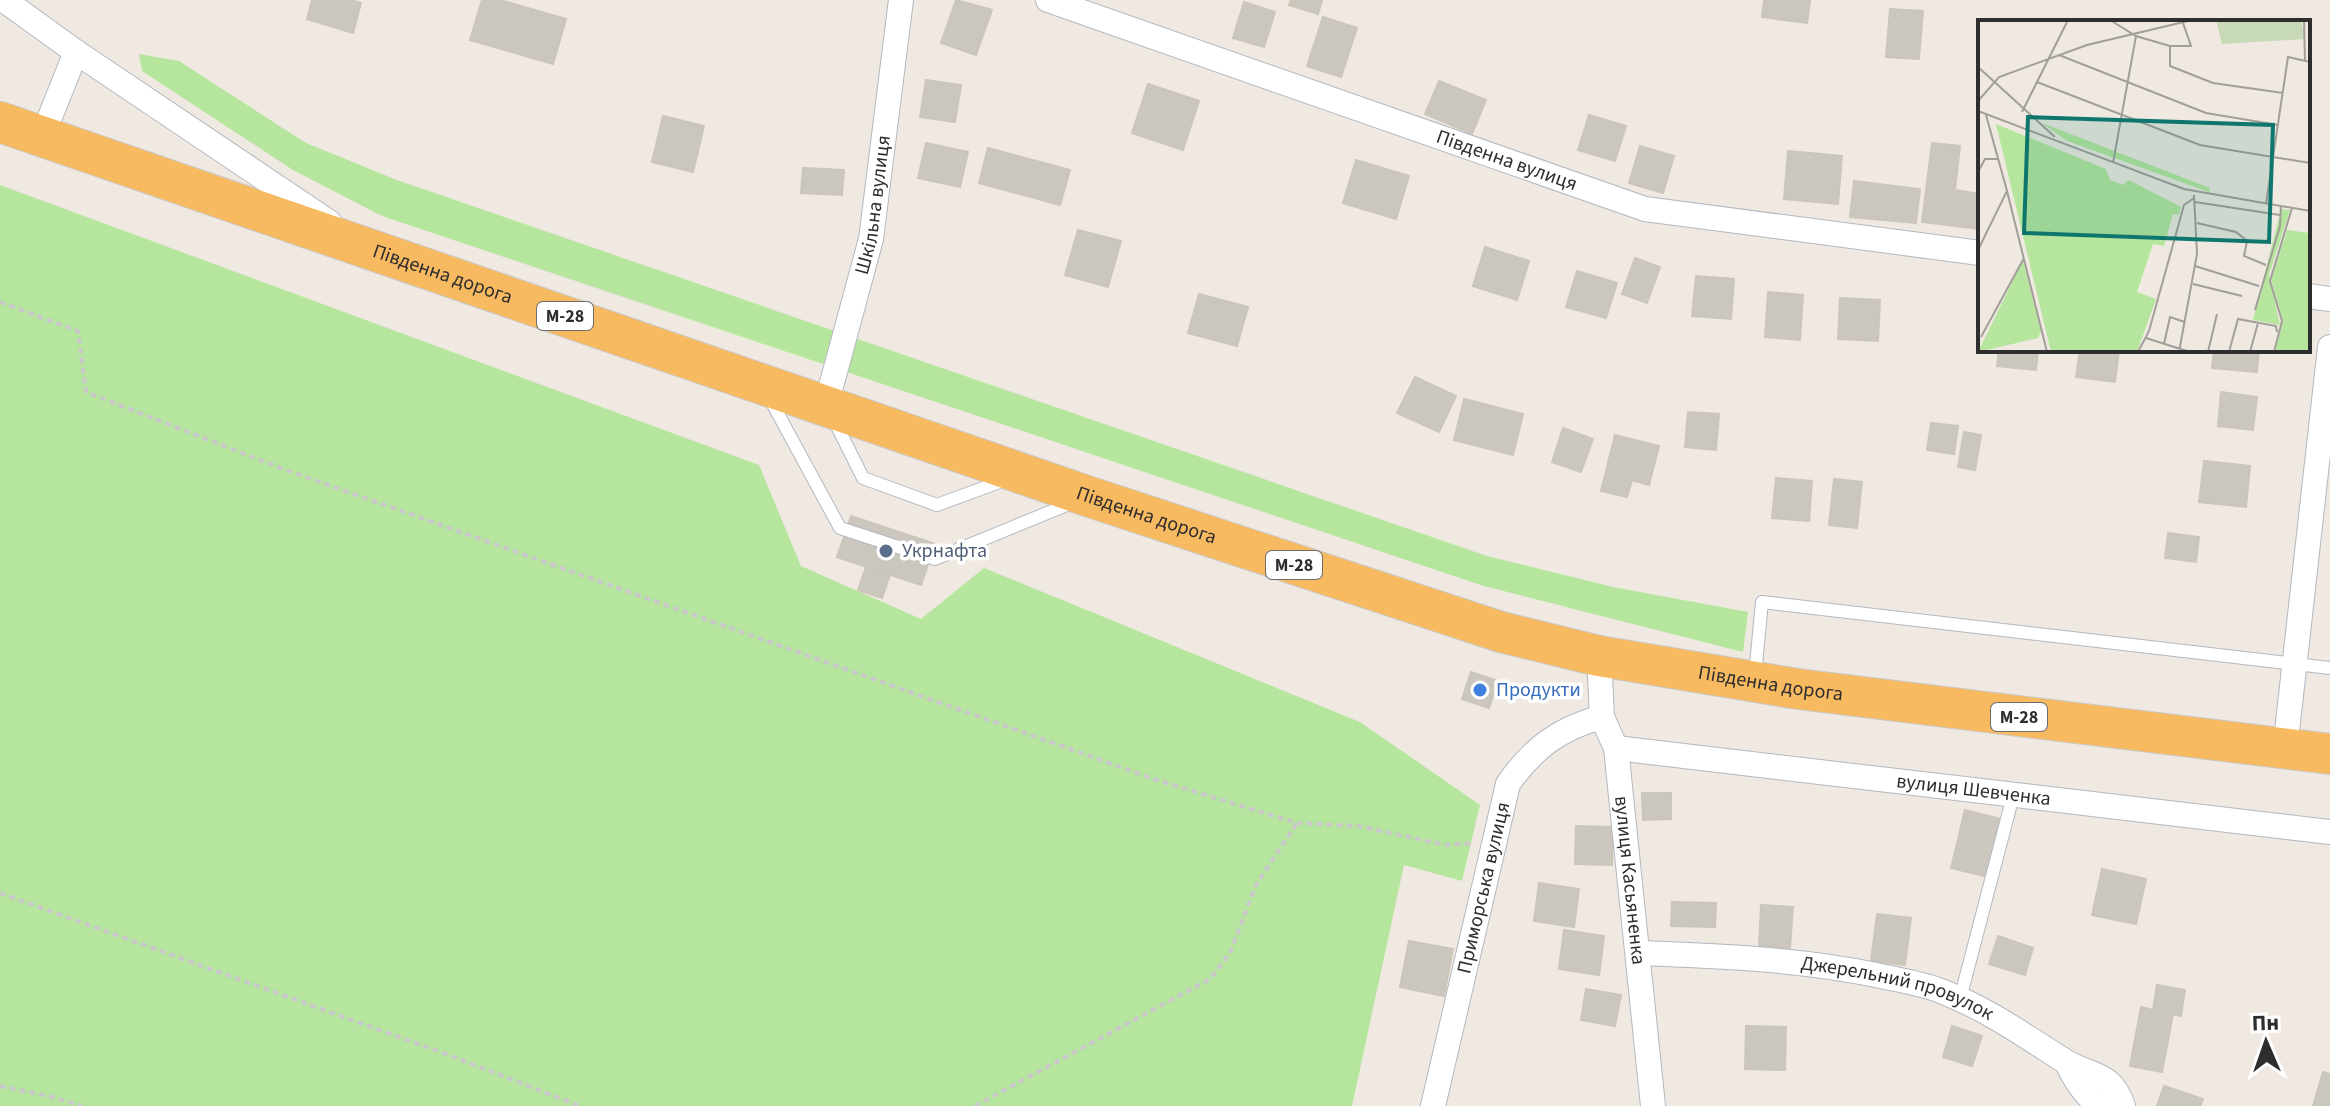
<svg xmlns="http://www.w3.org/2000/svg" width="2330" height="1106" font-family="'Source Sans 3',sans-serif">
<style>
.green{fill:#b6e59e}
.building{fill:#cbc7bf;stroke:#cbc5ba;stroke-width:2}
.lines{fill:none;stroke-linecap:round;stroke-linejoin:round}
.service-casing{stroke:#b4b7c1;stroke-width:14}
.minor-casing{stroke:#b4b7c1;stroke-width:26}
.trunk-casing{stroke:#c9c9c9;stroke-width:42}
.path{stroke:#c9c9c9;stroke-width:4;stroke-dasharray:6 4;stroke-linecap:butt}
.service{stroke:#fff;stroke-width:12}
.minor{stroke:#fff;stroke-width:24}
.trunk{stroke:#f8ba60;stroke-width:40}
.service-dot{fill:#5c6f8a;stroke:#fff;stroke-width:3}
.shop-dot{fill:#3f7fe0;stroke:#fff;stroke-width:3}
.labels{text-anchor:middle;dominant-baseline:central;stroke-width:7;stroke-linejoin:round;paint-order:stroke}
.shield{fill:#fff;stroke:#6d6d6d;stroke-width:2}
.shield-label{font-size:18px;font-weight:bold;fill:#2e2e2e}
.street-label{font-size:20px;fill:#2e2e2e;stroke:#fff}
.service-label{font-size:20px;fill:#4e5e75;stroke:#fff;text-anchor:start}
.shop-label{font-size:20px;fill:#366cbe;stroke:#fff;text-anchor:start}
.inset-road{fill:none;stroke:#a29e99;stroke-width:2}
.view{fill:#0f766e;fill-opacity:0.15;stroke:#0f766e;stroke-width:4}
.inset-edge{fill:none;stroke:#2e2e2e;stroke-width:4}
</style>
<rect width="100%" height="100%" fill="#efe9e1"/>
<!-- green -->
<g class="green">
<path d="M139,54l40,7 127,82 91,37 1090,376 126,31 135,25 -5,40 -259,-66 -1102,-370 -89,-46 -151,-99z"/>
<path d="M0,185l759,280 42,101 120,53 63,-51 376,154 120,83 -18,76 -58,-16 -52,241h-1352z"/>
</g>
<!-- building -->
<g class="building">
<path d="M312,0h39l10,3 -8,30 -46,-14z"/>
<path d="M482,0h18l66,19 -13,45 -83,-24z"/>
<path d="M956,0l36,10 -16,45 -35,-12z"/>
<path d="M1291,0h31l-4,14 -29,-9z"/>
<path d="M1764,0h46l-3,23 -45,-6z"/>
<path d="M1244,2l31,10 -11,35 -31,-9z"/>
<path d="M1890,9l33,2 -4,48 -33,-2z"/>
<path d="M1323,17l34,11 -16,49 -34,-11z"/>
<path d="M926,80l35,5 -6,37 -35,-5z"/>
<path d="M1439,81l47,19 -14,34 -47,-20z"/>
<path d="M1148,84l51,17 -16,49 -51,-17z"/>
<path d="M1589,115l37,11 -11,35 -37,-11z"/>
<path d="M663,116l41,10 -11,46 -41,-10z"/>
<path d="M926,143l42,9 -8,35 -42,-9z"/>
<path d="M1932,143l28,3 -5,44 25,4v35l-58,-7z"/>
<path d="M1640,146l34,10 -11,37 -34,-10z"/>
<path d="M988,148l82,22 -10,35 -81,-22z"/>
<path d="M1788,151l54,5 -4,48 -54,-5z"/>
<path d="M1356,160l53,16 -13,43 -53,-16z"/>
<path d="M803,168l41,2 -2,25 -41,-2z"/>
<path d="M1854,181l66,8 -4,34 -66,-6z"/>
<path d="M1078,230l43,11 -13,46 -43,-12z"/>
<path d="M1485,247l44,14 -12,39 -44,-14z"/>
<path d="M1635,258l25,9 -13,36 -25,-9z"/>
<path d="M1577,271l40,12 -11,35 -40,-11z"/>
<path d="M1696,276l38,3 -3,40 -39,-3z"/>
<path d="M1768,292l35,3 -3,45 -35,-3z"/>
<path d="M1199,294l49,13 -11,39 -49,-13z"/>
<path d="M1840,298l40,2 -2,41 -40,-2z"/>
<path d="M1999,350h39l-2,20 -39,-4z"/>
<path d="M2080,350h39l-4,32 -39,-5z"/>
<path d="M2214,350h45l-2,22 -45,-4z"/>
<path d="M1415,377l41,19 -17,36 -42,-19z"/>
<path d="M2221,392l36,5 -4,33 -35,-4z"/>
<path d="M1464,399l59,15 -10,41 -59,-15z"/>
<path d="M1688,412l31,2 -3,36 -31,-3z"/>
<path d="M1931,423l27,3 -4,28 -27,-4z"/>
<path d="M1563,428l30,11 -12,33 -29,-10z"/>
<path d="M1964,432l17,3 -6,35 -17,-3z"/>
<path d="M1615,435l44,11 -10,39 -17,-5 -5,17 -26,-6z"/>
<path d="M2204,461l46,5 -4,41 -47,-5z"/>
<path d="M1776,478l36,3 -3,40 -37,-3z"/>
<path d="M1834,479l28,3 -5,46 -28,-3z"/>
<path d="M851,516l84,28 -14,41 -84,-28z"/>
<path d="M2168,533l31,4 -3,25 -31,-4z"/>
<path d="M866,567l24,8 -8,23 -24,-8z"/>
<path d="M1471,672l27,9 -9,27 -27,-9z"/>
<path d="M1642,793h29v26l-28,1z"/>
<path d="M1965,810l36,9 -13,58 -37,-9z"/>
<path d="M1576,826l37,1 -1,38 -37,-1z"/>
<path d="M2102,869l44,10 -10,45 -44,-9z"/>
<path d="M1539,883l40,6 -5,38 -40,-6z"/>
<path d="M1672,902l44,1 -1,24 -44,-1z"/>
<path d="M1761,905l32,2 -3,41 -31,-2z"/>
<path d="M1877,914l34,4 -6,47 -34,-4z"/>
<path d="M1564,930l40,6 -5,39 -40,-6z"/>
<path d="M1998,936l35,12 -8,27 -36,-11z"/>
<path d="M1409,941l44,8 -9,47 -44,-9z"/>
<path d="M2157,985l28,5 -4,26 -8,-2 -11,58 -32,-6 11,-59 12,3z"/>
<path d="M1586,989l35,6 -6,31 -34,-6z"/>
<path d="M1746,1026l40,1 -1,43 -40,-1z"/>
<path d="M1952,1026l30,10 -10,30 -29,-9z"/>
<path d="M2323,1072l7,2v32h-17z"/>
<path d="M2164,1086l39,13 -3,7h-43z"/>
</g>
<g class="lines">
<!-- service casing -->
<g class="service-casing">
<g id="service">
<path d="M770,399l70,129 95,31 139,-57"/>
<path d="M833,418l30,60 74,27 68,-25"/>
<path d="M1755,675l7,-73 568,66"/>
<path d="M1960,999l53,-203"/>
</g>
</g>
<!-- minor casing -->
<g class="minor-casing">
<g id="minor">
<path d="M4,0l72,52 253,170"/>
<path id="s1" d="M1048,0l597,209 335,44"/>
<path d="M42,137l34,-85"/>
<path d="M2308,296l22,3"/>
<path id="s2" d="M826,405l45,-166 30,-239"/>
<path id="s3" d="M1599,656l3,61 14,31 37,358"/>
<path id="s4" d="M1616,748l714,84"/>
<path d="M2285,749l45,-402"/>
<path id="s5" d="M1639,953c79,3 159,6 237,22 22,5 44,8 65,16 46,18 81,43 122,69 26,17 48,10 60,46"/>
<path d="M2067,1063c8,18 17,31 32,43"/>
<path id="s6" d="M1433,1106l75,-322c25,-36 52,-56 94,-67"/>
</g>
</g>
<!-- trunk casing -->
<g class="trunk-casing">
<g id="trunk">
<path id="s7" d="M0,122l1087,374 414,136 98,24 199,33 532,65"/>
</g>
</g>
<!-- path -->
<g class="path">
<path d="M0,302l78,29 8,61 192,75 879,313 140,43 61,3 88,19 28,-2"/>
<path d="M0,893l446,161 134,52"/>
<path d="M0,1086l49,10 33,10"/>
<path d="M975,1106l235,-127 20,-26 26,-68 41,-62"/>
</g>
<!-- service -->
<use href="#service" class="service"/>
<!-- minor -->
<use href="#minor" class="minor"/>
<!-- trunk -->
<use href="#trunk" class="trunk"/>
</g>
<!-- markers -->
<circle class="service-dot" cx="886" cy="551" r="8"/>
<circle class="shop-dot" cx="1480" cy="690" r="8"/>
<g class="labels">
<!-- shield labels -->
<g class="shield">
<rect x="537" y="302" width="56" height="28" rx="6"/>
<rect x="1266" y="551" width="56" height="28" rx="6"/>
<rect x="1991" y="703" width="56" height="28" rx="6"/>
</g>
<g class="shield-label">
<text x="565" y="316">М-28</text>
<text x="1294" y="565">М-28</text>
<text x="2019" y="717">М-28</text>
</g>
<!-- street labels -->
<g class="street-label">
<text stroke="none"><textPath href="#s1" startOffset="486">Південна вулиця</textPath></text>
<text stroke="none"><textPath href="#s2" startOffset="206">Шкільна вулиця</textPath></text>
<text stroke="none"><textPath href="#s7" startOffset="468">Південна дорога</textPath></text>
<text stroke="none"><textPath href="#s7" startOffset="1212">Південна дорога</textPath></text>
<text stroke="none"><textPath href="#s7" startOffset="1860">Південна дорога</textPath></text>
<text stroke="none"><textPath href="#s4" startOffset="360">вулиця Шевченка</textPath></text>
<text stroke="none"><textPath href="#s3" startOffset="228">вулиця Касьяненка</textPath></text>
<text stroke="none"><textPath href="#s6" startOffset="224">Приморська вулиця</textPath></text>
<text stroke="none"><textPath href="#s5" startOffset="262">Джерельний провулок</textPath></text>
</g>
<!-- service labels -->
<g class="service-label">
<text x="902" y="551">Укрнафта</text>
</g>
<!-- shop labels -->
<g class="shop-label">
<text x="1496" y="690">Продукти</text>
</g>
</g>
<!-- overview -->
<g transform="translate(1978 20)">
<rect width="332" height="332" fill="#efe9e1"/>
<path d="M64,103l168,65 -1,4 -142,-51zM18,104l110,45 4,11 13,5 6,-5 52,27 -2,8 -6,-1 -9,32 -11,-2 -16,48 19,7 -19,53h-86zM303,189l9,1 -21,65 11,50 -27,-5zM309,210l23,3v119h-35l8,-31 -12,-41zM45,240l18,71 -3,7 -60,14z" fill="#b6e59e"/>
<path d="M238,0h85l4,19 -83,5z" fill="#c8d9b8"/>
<path class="inset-road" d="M132,0l26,16 34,10v20l43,17 70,10M326,0l1,41M192,26h21l-9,-26M81,35l147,58 72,12M0,47l77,70M59,62l163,63 110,18M0,81l21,-24 88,-32 105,-25M0,91l206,78 126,22M44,92l46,-92M135,143l23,-127M0,152l7,-13h13M29,171l40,161M217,182l85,13M288,184l22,-147 22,5M219,203l39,9 11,9 -3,15 22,9M0,230l29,-59 -21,-76M217,246l64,20M215,264l49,12M277,290l25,-84 1,-20M3,317l43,-79M168,318l44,14M186,324l6,-27 15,5M160,332l11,-21 35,-126 10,-7M201,332l18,-98 -3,-59M230,332l9,-38M251,332l9,-33 38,7 1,6M272,332l8,-29M296,332l8,-31 -12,-40 22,-73"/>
<path class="view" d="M50,97l245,8 -4,117 -245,-9z"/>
<rect width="332" height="332" class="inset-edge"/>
</g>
<!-- north arrow -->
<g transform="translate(2266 1042) rotate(358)" stroke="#ffffff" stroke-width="6" paint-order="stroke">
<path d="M0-6L14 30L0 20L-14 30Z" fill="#2e2e2e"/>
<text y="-12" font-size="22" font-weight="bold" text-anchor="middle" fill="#2e2e2e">Пн</text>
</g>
</svg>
